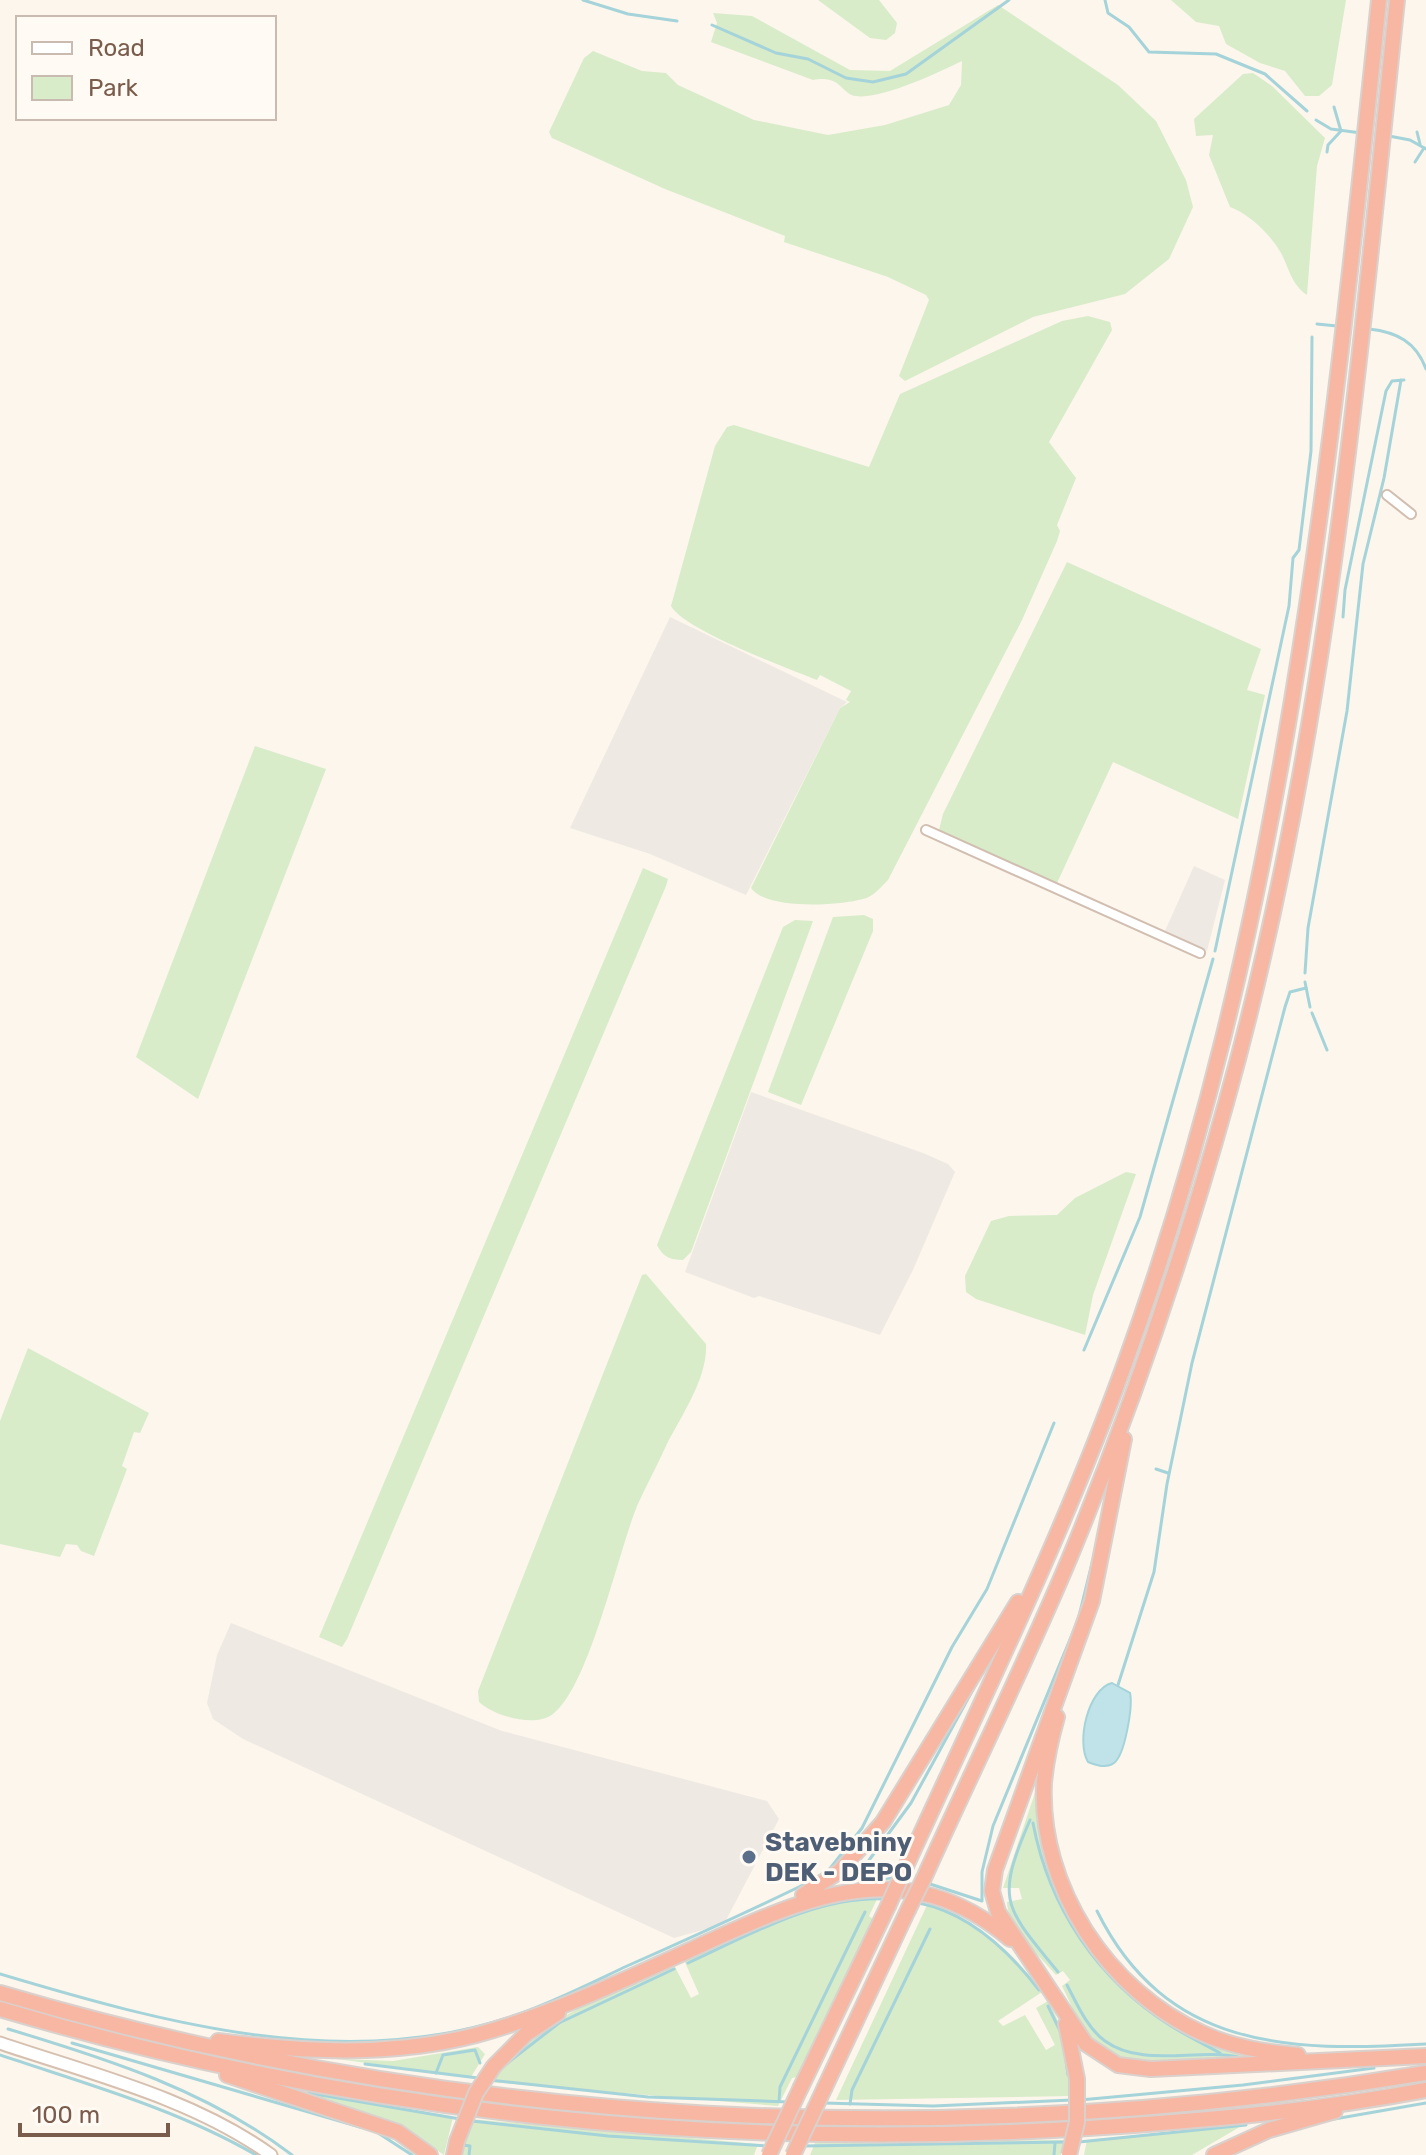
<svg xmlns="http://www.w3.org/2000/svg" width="1426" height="2155" font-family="Rubik,sans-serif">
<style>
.industrial{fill:#efe9e4}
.green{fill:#d8ecc9}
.water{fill:#bfe3e8;stroke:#a5d3da;stroke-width:2}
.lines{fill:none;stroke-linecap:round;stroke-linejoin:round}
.stream{stroke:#a5d3da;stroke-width:3}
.street-casing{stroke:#d1beb0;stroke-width:12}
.secondary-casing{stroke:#d6c0b0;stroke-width:15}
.highway-casing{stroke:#dad1cd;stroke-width:18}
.street{stroke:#fff;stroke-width:8}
.secondary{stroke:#fff;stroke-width:11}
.highway{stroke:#f7b7a3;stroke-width:14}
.highway-bridge-casing{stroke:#dad1cd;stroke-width:18;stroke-linecap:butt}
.highway-bridge{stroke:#f7b7a3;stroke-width:14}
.service-dot{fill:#5c6f8a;stroke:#fffaf3;stroke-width:3}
.labels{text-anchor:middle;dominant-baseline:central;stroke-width:6;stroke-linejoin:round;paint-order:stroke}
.service-label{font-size:26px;font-weight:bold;fill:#4e5e75;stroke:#fffaf3;text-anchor:start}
</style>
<rect width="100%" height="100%" fill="#fdf6ec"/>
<!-- industrial -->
<g class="industrial">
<path d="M670,617l177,85 -7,6 -94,187 -96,-41 -80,-26z"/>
<path d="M1194,866l31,14 -18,71 -42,-20z"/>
<path d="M751,1092l172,61 25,11 7,8 -42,98 -33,65 -121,-39 -5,2 -69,-26z"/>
<path d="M231,1623l271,108 265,70 12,18 -55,105 -50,14 -431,-199 -30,-20 -6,-16 10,-48z"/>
</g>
<!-- green -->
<g class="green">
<path d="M818,0h61l18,23 -2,10 -9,7 -16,-2z"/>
<path d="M1171,0h175l-14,85 -13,11h-14l-20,-25 -25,-8 -34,-19 -7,-18 -23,-4z"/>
<path d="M998,5l120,80 38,36 30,59 7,27 -24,52 -44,35 -92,23 -128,64 -6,-5 30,-76 -3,-5 -38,-18 -104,-35 1,-6 -120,-47 -113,-51 -3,-6 35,-74 9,-7 49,20 24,2 12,12 76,35 74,15 57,-10 64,-20 12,-20 1,-24c-22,11 -82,39 -106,35 -15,-2 -15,-22 -43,-16l-102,-38 6,-19 -4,-10 39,3 98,54 40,1z"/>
<path d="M1253,73l19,13 53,52 -8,28 -10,129c-16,-11 -18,-27 -26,-42 -10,-18 -33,-40 -51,-46l-21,-52 4,-20 -17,1 -2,-17 49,-45z"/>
<path d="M1088,316l22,6 2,8 -63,112 27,36 -19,47 3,6 -3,10 -35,79 -134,260c-8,8 -15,17 -25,19 -25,7 -97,11 -112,-11l89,-180 10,-6 -4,-2 5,-9 -31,-16 -3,5c-30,-12 -133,-50 -146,-74l44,-160 12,-19 7,-2 135,42 31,-73 162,-73z"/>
<path d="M1067,562l194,87 -14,41 18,5 -27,124 -125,-57 -56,121 -108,-46 -10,-7 4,-16z"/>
<path d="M255,746l71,23 -128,330 -62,-42z"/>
<path d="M643,868l25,11 -2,7 -319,753 -5,8 -23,-10z"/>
<path d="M864,915l9,4v12l-72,174 -33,-13 65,-175z"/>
<path d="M795,920l18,1 -122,331 -8,8c-13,0 -20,-3 -26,-15l126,-318z"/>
<path d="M1126,1172l10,2 -43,121 -8,40 -109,-36 -10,-7 -1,-16 26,-55 18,-5 48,-1 18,-17z"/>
<path d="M646,1274l60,70c2,34 -25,72 -40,102 -9,20 -20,40 -29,60 -19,47 -48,181 -84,208 -18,14 -59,2 -74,-12l-1,-11 164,-416z"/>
<path d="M28,1348l121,65 -9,20 -6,-1 -12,34 5,3 -33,87 -13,-5 -4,-6 -11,-1 -6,13 -60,-13v-123z"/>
<path d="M1039,1781l29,131 105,112 74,34c-42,2 -118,17 -150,-14 -16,-16 -25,-37 -35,-58l8,-6 -7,-9 -7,4c-17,-20 -48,-46 -49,-73l15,-3 -3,-11h-16z"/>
<path d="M878,1897l-9,19 4,3 -76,158 -5,1 -14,28 -287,-24c41,-63 118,-87 183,-117l17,33 8,-4 -15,-34 139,-55z"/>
<path d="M928,1903c48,19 85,47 114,89l-44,29 5,5 22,-11 21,35 9,-5 -19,-37 12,-7c18,32 24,58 22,95l-234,4z"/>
<path d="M478,2047l7,7 -14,23 -134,-18 56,2z"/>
<path d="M292,2089l161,28 -9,38 -49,-33z"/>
<path d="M469,2119l289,25 -4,11h-296z"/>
<path d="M1243,2125l-51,30h-108l3,-15z"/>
<path d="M1066,2140l-5,15h-251l5,-12z"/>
</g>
<!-- water -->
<path class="water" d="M1112,1683l18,10c3,13 -5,62 -16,70 -8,6 -18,2 -26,-1 -12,-20 0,-73 24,-79z"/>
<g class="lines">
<!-- stream -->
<g class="stream">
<path d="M583,0l45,14 49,7"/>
<path d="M1105,0l3,13 21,14 20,25 67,2 49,20 42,37"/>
<path d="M712,25l64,28 32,6 38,19 27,4 33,-8 103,-74"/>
<path d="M1316,120l15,9 30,4"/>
<path d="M1417,132l3,12"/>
<path d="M1389,136l21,4 16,9"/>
<path d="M1327,152l1,-7 13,-14 -7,-24"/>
<path d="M1415,162l9,-14"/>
<path d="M1317,324l20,2"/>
<path d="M1369,329c28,3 47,13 57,40"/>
<path d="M1343,617l2,-27 41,-199 6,-10 12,-1"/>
<path d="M1215,951l74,-345 4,-48 6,-8 12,-99 1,-114"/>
<path d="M1305,973l3,-45 39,-217 16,-147 21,-86 17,-98"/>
<path d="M1305,982l5,25"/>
<path d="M1312,1013l15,37"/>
<path d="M1084,1350l56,-133 73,-258"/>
<path d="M1156,1469l12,4"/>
<path d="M1118,1685l36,-113 13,-88 25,-121 93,-356 5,-15 16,-4"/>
<path d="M1030,1820c-35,81 -26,86 28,152"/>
<path d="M1033,1823c16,85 65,157 138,203 16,10 33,18 49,27"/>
<path d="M863,1877l1,-10 47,-64 65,-119"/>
<path d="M844,1880l52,-2"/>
<path d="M927,1883l55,18v-29l11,-46 85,-206 16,-65"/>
<path d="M919,1903c50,10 90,48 120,87"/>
<path d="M1097,1911c69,139 192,141 329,133"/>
<path d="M688,1963c61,-28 130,-68 199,-64"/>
<path d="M0,1974c164,49 348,100 516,41 38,-13 75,-32 111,-49 59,-26 118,-53 176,-81l25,-14 34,-43 90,-181 35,-58 67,-166"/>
<path d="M1067,1985c10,19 20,43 38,56 37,27 92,7 133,16"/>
<path d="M1048,2006l13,27"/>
<path d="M8,2029c100,30 200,62 284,126"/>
<path d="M72,2043l288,84"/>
<path d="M0,2055c86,29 177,54 256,100"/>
<path d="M1066,2060l2,15 5,-1"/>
<path d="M365,2064l113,14"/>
<path d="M505,2065l54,-42 115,-54"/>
<path d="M436,2073l7,-18 32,-5 5,13"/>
<path d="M489,2080l159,17 141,5"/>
<path d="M309,2093l151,26"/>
<path d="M1080,2100l163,-15 131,-17"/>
<path d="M779,2101l1,-14 85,-175"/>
<path d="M824,2103l109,3 139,-6"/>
<path d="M850,2104l2,-14 78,-161"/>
<path d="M472,2121l136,15 159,10"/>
<path d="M1323,2121l103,-18"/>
<path d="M375,2131l37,24"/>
<path d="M1079,2142l167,-17"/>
<path d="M463,2145l7,1 -1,9"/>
<path d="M803,2146l264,-4"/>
<path d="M1054,2155l1,-12"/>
</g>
<!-- street casing -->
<g class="street-casing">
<g id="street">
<path d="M1387,495l24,19"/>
<path d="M926,830l274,123"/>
</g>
</g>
<!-- secondary casing -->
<g class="secondary-casing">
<path id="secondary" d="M0,2043c91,31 192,55 271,112"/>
</g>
<!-- highway casing -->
<g class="highway-casing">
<g id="highway">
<path d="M1124,1439l-32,162 -97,269 -3,21 6,21 88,132 32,21 33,4 275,-13"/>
<path d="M1057,1717c-6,21 -11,43 -13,66 -5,104 64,208 158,250 30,14 63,19 96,22"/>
<path d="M902,1875c77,-169 160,-337 223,-512 159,-437 206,-903 254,-1363"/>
<path d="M924,1878c48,-107 101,-213 146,-321 61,-148 113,-300 156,-454 101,-359 132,-734 171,-1103"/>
<path d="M803,1895l37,-24 43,-49 135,-220"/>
<path d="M0,1993c461,136 952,159 1426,80"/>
<path d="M0,2009c352,105 722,142 1088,119 113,-7 227,-17 338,-38"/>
<path d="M1066,2024l11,55"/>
<path d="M218,2041c86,11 173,16 258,-6 70,-19 137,-50 203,-80 113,-51 220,-110 331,-16"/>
<path d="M494,2066l32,-32 32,-21"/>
<path d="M227,2075l171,57 32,23"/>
<path d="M801,2087l87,-181"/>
<path d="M825,2087l83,-177"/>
<path d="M454,2155l3,-14"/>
<path d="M1214,2155l55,-25 66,-19"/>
</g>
</g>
<!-- street -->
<use href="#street" class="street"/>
<!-- secondary -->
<use href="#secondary" class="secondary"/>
<!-- highway -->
<use href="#highway" class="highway"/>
<!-- highway-bridge casing -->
<g class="highway-bridge-casing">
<g id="highway-bridge">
<path d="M888,1906l14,-31"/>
<path d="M908,1910l16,-32"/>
<path d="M457,2141l19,-48 18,-27"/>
<path d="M769,2155l32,-68"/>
<path d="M793,2155l32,-68"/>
<path d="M1069,2155l8,-33v-43"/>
</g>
</g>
<!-- highway-bridge -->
<use href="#highway-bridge" class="highway-bridge"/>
</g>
<!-- markers -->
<circle class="service-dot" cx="749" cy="1857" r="8"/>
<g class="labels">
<!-- service labels -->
<g class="service-label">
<text x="765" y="1842">Stavebniny<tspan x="765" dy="30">DEK - DEPO</tspan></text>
</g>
</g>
<!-- legend -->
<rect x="16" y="16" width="260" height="104" fill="#fffaf3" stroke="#cabbb1" stroke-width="2"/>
<rect x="32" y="42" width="40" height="12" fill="#ffffff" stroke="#cabbb1" stroke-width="2"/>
<text x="88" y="56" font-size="24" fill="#7a5c4d">Road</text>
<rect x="32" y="76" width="40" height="24" fill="#d8ecc9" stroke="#cabbb1" stroke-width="2"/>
<text x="88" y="96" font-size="24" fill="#7a5c4d">Park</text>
<!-- scale -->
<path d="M20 2123v12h148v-12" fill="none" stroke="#7a5c4d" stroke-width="4"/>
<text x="32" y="2123" font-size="24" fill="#7a5c4d" stroke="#fffaf3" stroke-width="6" paint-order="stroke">100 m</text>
</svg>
